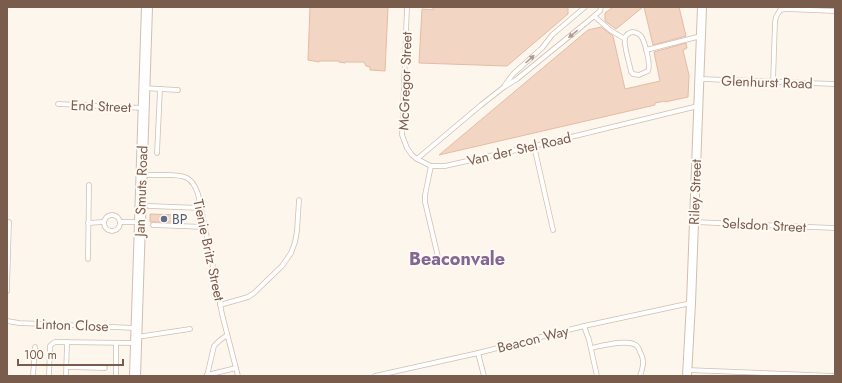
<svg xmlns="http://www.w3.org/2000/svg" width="842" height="383" font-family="Jost,sans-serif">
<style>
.building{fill:#f3d5c3;stroke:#e6bba3}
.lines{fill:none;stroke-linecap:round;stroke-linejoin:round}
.service-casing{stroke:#d1beb0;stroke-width:5.5}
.minor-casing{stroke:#d1beb0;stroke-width:10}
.tertiary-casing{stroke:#d1beb0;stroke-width:12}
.service{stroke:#fff;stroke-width:4}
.minor{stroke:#fff;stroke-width:8}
.tertiary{stroke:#fff;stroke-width:10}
.oneway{fill:#af9d94}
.service-dot{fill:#5c6f8a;stroke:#fffaf3;stroke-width:1.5}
.labels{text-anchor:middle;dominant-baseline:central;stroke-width:4;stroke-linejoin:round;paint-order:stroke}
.street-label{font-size:14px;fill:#7a5c4d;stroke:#fffaf3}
.service-label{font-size:14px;fill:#4e5e75;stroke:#fffaf3;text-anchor:start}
.district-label{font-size:18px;font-weight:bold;fill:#846695;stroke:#fffaf3}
</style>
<rect width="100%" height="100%" fill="#fdf6ec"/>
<!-- building -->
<g class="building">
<path d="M310,7h78l-3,64 -14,-1h-1v-3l-4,-1 -2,-4h-19v1l-6,-1v-1h-20v1l-11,-2z"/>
<path d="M433,7h135v7l-61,52 -88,-3 3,-54 11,1z"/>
<path d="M613,7h30l-27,22 -11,-8v-8z"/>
<path d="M644,7h35l7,29 -33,9z"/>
<path d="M601,27l12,9 12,53 35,-8 -6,-29 32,-9 1,5 -4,2 6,25 -1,22 -23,5v-1l-10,2v2l-216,50 149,-125z"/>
<path d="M150,214l29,1v7h-29z"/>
</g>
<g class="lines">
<!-- service casing -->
<g class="service-casing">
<g id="service">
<path d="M407,7l-5,128 5,13 5,7 5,4 14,7h14l89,-20 164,-40"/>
<path d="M594,16l16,14 15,9"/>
<path d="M632,32c4,0 6,1 9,4 4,6 10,29 7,35l-9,4 -6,-1 -2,-2c-1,-7 -8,-28 -6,-34 1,-3 3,-5 7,-6z"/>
<path d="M646,50l55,-14"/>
<path d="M700,79l135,5"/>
<path d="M773,82l2,-60 1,-5 4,-7 6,-1 49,2"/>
<path d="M505,85l8,-11 29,-26 10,-13 33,-28"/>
<path d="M144,88l16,1 -3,64"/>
<path d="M160,89l18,1"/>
<path d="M58,104l86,4"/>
<path d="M534,146l19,84"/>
<path d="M417,159l64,-54 23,-18 13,-8 70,-57 13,-11 1,-4"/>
<path d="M431,166l-6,29v7l13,55"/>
<path d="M142,175c8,0 16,0 25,0 17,0 25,1 31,19l16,78 8,42 16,62"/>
<path d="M149,206l52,2"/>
<circle cx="112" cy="223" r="8"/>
<path d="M120,222h19"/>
<path d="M694,222l141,6"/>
<path d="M88,223l15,-1"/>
<path d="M153,225l52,2"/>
<path d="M88,259l1,-74"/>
<path d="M7,291l2,-69"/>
<path d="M220,305l28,-8 6,-4 28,-27 9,-13 4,-11 2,-11 2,-31"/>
<path d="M7,321l12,2 117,5"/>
<path d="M584,326l5,14 8,36"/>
<path d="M137,337l53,-8"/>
<path d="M591,348c10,-2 38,-10 46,-2 1,1 3,5 3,6 5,8 3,16 0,24"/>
<path d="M478,353l6,23"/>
<path d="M67,367l38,1"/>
<path d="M687,370l148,6"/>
<path d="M207,375l29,-7"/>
<path d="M33,376l2,-29"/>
<path d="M49,376l1,-30 2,-2 3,-2 80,1"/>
<path d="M66,376l1,-34"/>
<path d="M116,376v-33"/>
<path d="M207,376l7,-30 5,-5 8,-6"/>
<path d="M375,376l103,-23 106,-27 107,-23"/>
</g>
</g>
<!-- minor casing -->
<g class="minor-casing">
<path id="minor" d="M687,376l4,-73 11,-296"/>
</g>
<!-- tertiary casing -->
<g class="tertiary-casing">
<path id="tertiary" d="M135,376l12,-369"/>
</g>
<!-- service -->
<use href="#service" class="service"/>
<!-- minor -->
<use href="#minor" class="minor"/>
<!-- tertiary -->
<use href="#tertiary" class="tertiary"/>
</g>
<!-- one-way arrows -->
<defs><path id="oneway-solid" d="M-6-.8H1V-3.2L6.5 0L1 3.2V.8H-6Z"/></defs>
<g class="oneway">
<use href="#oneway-solid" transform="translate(573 34) rotate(141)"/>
<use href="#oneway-solid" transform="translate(530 59) rotate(-42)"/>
</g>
<!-- markers -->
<circle class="service-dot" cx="164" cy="219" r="4"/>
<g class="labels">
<!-- street labels -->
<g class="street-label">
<text transform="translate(405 81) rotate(-88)">McGregor Street</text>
<text transform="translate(767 82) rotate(2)">Glenhurst Road</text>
<text transform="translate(101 106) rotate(2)">End Street</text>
<text transform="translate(519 149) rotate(-13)">Van der Stel Road</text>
<text transform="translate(141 191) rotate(-88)">Jan Smuts Road</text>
<text transform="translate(695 192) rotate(-88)">Riley Street</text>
<text transform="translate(764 225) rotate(3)">Selsdon Street</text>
<text transform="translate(209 250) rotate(78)">Tienie Britz Street</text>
<text transform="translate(72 325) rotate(2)">Linton Close</text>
<text transform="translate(533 339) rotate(-14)">Beacon Way</text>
</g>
<!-- service labels -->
<g class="service-label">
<text x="172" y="219">BP</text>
</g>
<!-- district labels -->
<g class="district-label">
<text x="457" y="259">Beaconvale</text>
</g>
</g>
<!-- border -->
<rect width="842" height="383" fill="none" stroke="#7a5c4d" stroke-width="16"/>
<!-- scale -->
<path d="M18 359v6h105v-6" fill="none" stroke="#7a5c4d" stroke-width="2"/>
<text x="24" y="359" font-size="12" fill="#7a5c4d" stroke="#fffaf3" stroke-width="3" paint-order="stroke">100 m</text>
</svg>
